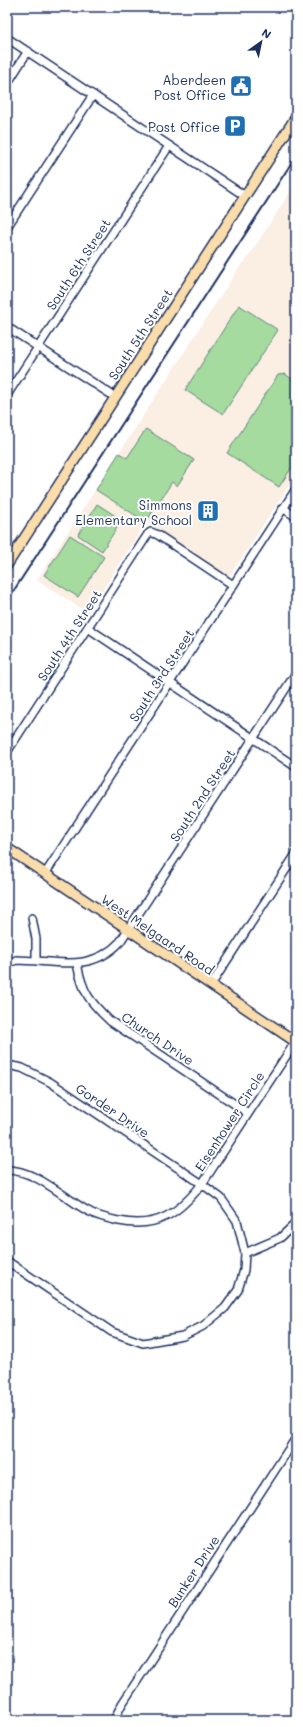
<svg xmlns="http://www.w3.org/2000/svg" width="303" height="1727" font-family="Mali,sans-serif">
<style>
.built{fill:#fbeee3}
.green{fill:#a5db9e;stroke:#60857e}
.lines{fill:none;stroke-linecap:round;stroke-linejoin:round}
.minor-casing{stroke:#1b2f5e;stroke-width:10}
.major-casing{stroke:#1b2f5e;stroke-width:12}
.minor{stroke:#fff;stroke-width:7}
.major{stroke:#fbddab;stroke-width:9}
.rail{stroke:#1b2f5e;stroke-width:2}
.labels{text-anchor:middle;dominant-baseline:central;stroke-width:4;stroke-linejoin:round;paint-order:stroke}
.poi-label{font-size:13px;fill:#1b2f5e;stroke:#fff;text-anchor:end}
.street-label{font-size:13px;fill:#1b2f5e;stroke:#fff}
</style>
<rect width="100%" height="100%" fill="#fff"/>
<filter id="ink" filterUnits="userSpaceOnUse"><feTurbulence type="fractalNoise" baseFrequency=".025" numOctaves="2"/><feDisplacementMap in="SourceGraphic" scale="8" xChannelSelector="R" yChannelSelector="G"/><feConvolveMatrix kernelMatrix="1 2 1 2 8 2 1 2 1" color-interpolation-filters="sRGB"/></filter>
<g filter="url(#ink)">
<!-- built -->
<path class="built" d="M296,183v292l-67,102 -83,-55 -58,91 -51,-33 205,-317 3,-1z"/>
<!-- green -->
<g class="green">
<path d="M239,305l39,25 -55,84 -38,-24z"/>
<path d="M285,374l11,8v79l-17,26 -52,-34 51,-78z"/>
<path d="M146,429l48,31 -17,26 -5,-4 -26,40 -50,-32 23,-37 8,5z"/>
<path d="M97,504l25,16 -20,31 -24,-16z"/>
<path d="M70,535l34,22 -26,40 -34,-22z"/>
</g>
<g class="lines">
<!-- minor casing -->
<g class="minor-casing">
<g id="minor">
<path d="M7,38l238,158"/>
<path d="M7,84l21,-33"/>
<path d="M7,227l86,-132"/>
<path d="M7,327l108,70"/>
<path d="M7,395l162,-249"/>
<path d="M283,508l13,9"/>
<path d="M88,628l208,139"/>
<path d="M7,752l141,-218 3,-2 7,3 75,50"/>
<path d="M45,874l251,-385"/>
<path d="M32,918l4,21v21"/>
<path d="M7,964l9,-4c38,0 74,14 104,-18l176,-269"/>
<path d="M77,964c6,29 12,37 33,57l138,92"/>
<path d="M211,985l85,-131"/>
<path d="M7,1065l15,3 28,14 152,102c-23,29 -45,45 -83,37 -9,-2 -20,-4 -29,-9 -10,-5 -19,-12 -28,-18 -16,-11 -35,-24 -55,-24"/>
<path d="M245,1253l35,-15 16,-15"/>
<path d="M7,1261l105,71 31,11 40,-7 20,-10 22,-18 13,-18 6,-20 1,-17 -8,-32 -16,-23 -19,-14 94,-143"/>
<path d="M114,1720l8,-16 174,-266"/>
</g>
</g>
<!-- major casing -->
<g class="major-casing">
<g id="major">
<path d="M7,565l289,-448"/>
<path d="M7,848l289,194"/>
</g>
</g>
<!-- minor -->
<use href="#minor" class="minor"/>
<!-- major -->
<use href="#major" class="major"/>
<!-- rail -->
<path class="rail" d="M7,601l289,-445"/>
</g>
</g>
<!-- icons -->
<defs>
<g id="civic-square" transform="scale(1.15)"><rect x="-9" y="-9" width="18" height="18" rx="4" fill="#1f6fb2" stroke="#fff"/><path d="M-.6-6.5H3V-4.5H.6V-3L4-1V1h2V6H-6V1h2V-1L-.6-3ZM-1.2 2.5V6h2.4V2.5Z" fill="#fff"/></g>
<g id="parking-square" transform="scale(1.15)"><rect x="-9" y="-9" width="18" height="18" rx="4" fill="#1f6fb2" stroke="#fff"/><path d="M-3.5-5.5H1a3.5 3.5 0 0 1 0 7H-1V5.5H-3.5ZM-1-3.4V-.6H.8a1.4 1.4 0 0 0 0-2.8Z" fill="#fff"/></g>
<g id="building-square" transform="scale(1.15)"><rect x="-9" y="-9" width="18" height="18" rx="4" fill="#1f6fb2" stroke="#fff"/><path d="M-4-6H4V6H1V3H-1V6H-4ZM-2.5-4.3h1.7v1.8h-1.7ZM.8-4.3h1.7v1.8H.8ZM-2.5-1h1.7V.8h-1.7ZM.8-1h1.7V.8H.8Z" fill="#fff"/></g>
</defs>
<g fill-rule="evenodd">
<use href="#civic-square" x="241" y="86"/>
<use href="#parking-square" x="235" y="126"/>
<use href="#building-square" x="208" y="511"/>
</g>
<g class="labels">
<!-- poi labels -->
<g class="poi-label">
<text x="226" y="79">Aberdeen<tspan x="226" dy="15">Post Office</tspan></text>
<text x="220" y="126">Post Office</text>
<text x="192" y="504">Simmons<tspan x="192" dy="15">Elementary School</tspan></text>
</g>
<!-- street labels -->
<g class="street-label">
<text transform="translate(78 264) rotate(-57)">South 6th Street</text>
<text transform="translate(140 334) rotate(-57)">South 5th Street</text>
<text transform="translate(69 635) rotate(-57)">South 4th Street</text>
<text transform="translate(161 675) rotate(-57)">South 3rd Street</text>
<text transform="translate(202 795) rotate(-57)">South 2nd Street</text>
<text transform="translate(158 934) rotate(34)">West Melgaard Road</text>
<text transform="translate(158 1038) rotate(34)">Church Drive</text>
<text transform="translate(113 1110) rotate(34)">Gorder Drive</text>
<text transform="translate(229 1121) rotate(-57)">Eisenhower Circle</text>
<text transform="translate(193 1571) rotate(-57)">Bunker Drive</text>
</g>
</g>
<!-- margin -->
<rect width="303" height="1727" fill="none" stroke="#fff" stroke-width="24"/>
<rect x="12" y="12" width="279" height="1703" fill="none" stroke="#1b2f5e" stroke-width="1.5" filter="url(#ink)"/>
<!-- north arrow -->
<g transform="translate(261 42) rotate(33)" stroke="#ffffff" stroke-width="3" paint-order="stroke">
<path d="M0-3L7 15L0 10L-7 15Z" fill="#1b2f5e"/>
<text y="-6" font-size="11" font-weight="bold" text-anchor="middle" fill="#1b2f5e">N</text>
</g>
</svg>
